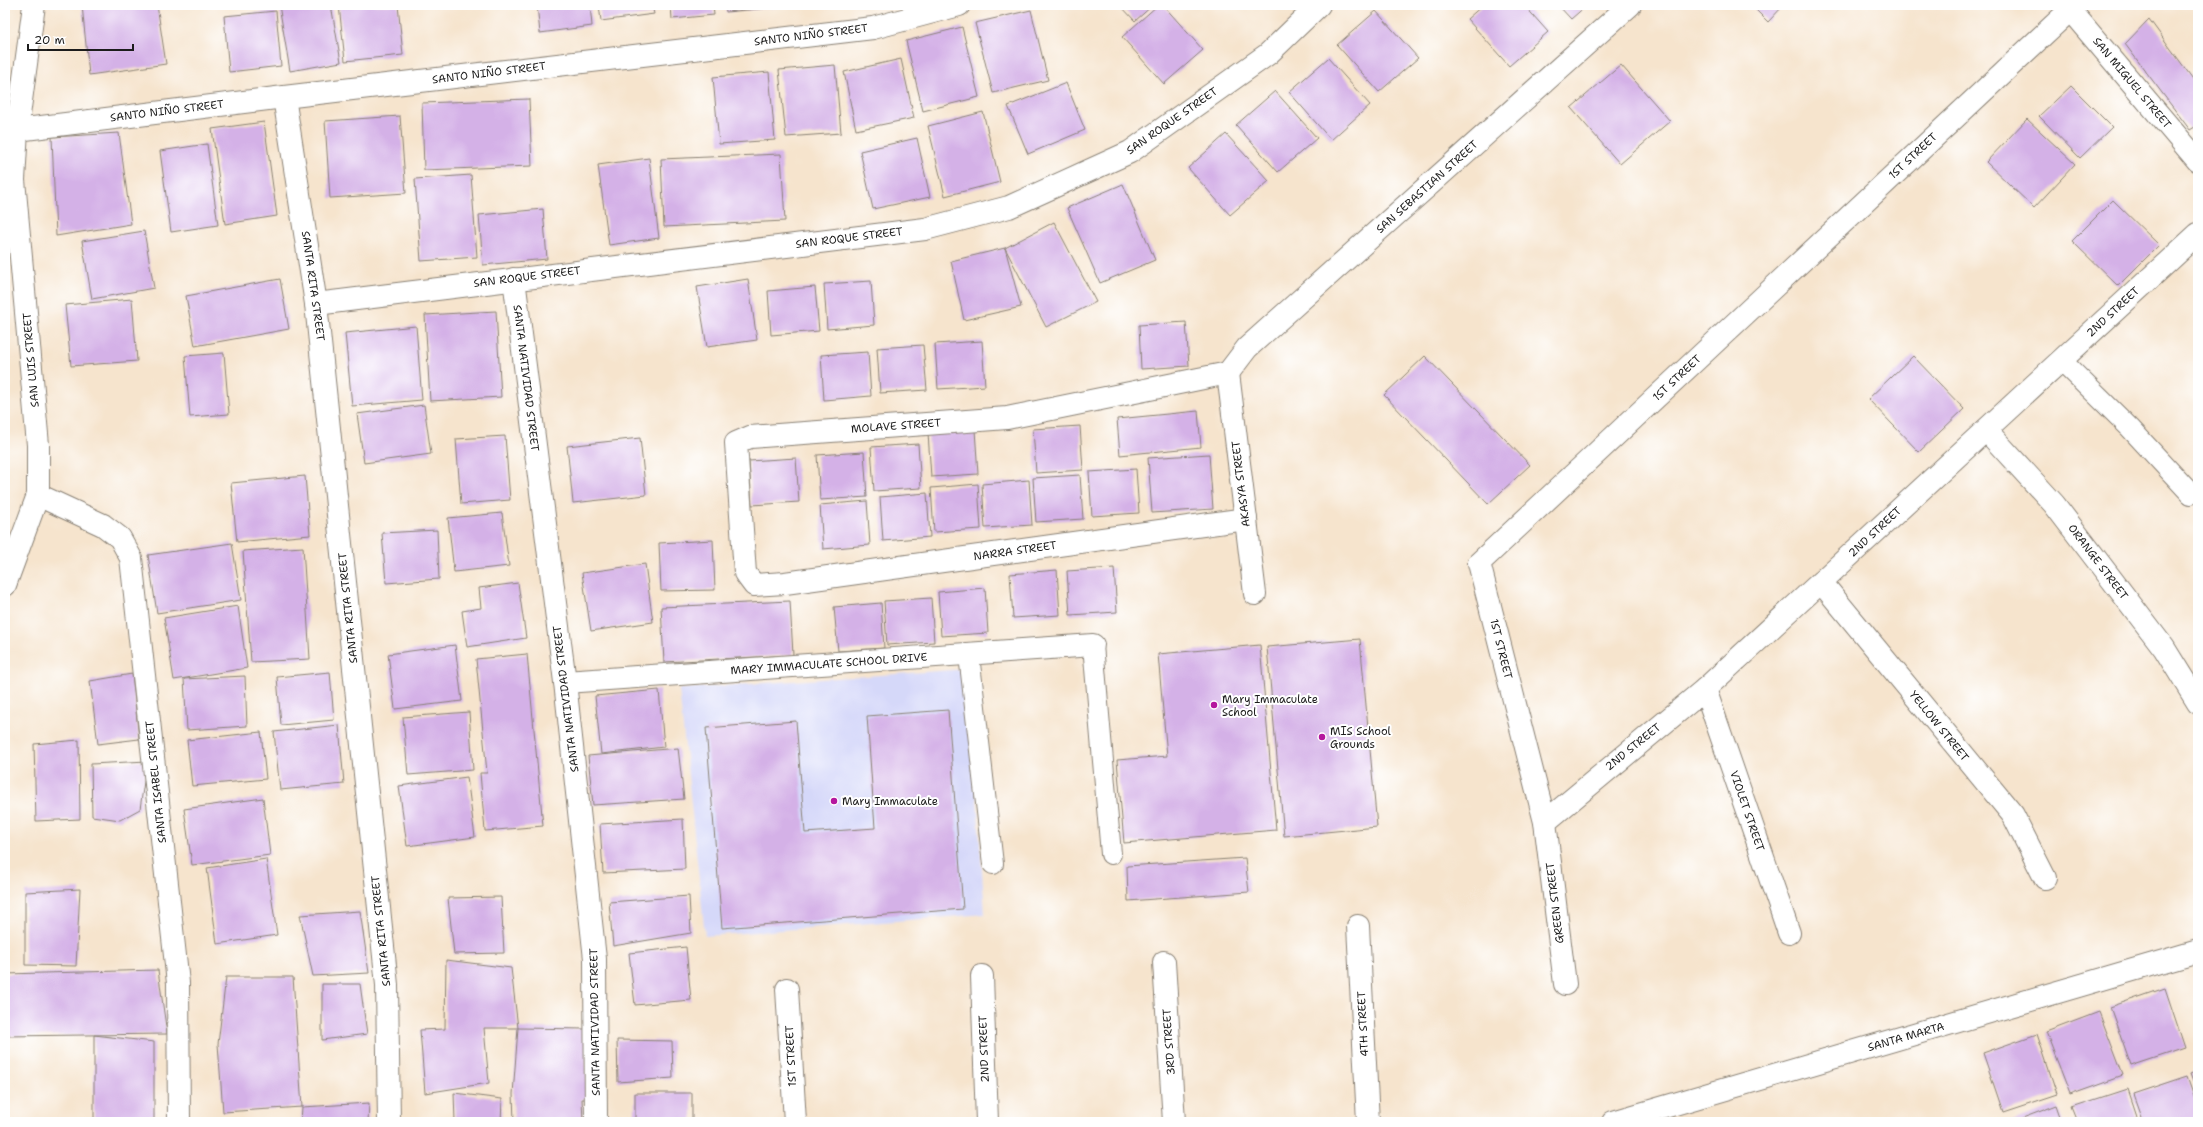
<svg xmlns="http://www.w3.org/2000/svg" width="2203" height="1127" font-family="'Shantell Sans',sans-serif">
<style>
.built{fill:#d5d8f9}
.building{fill:#d4b1e7}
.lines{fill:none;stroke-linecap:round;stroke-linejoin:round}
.lane-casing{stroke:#898074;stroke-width:22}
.street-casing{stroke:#898074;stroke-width:24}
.lane{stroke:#fff;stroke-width:20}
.street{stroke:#fff;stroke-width:22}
.poi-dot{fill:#b5179e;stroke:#fff;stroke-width:1.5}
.labels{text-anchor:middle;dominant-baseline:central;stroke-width:4;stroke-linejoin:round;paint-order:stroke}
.street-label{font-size:11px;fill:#1c1c1c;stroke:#fff}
.poi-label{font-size:11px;fill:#1c1c1c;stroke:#fff;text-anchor:start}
</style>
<rect width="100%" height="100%" fill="#fff"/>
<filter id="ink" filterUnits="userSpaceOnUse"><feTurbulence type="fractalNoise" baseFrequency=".025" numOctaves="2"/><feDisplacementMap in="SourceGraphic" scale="8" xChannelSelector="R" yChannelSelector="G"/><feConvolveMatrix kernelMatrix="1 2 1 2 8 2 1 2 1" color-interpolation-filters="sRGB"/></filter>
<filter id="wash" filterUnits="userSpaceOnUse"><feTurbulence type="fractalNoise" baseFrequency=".012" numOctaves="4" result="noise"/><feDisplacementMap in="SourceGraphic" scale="16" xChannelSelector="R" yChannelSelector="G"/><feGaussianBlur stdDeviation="0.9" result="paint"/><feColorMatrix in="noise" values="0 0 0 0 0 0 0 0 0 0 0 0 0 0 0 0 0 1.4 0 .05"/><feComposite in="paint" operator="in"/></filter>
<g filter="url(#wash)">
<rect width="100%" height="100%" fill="#f6e4cd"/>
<!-- built -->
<path class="built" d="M968,669l17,245 -280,22 -26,-247z"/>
<g id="blocks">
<!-- building -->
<g class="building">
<path d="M82,5h75l9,59 -77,11z"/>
<path d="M279,5h52l10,57 -51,9z"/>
<path d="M339,5h59l5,50 -58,6z"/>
<path d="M537,5h53l2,21 -52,7z"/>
<path d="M599,5h53l2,9 -53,7z"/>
<path d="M671,5h42l1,10 -42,4z"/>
<path d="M725,5h56v2l-55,5z"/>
<path d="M1120,5h33l-18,16z"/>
<path d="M1158,5h5l40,45 -39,34 -42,-47z"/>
<path d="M1483,5h41l24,27 -39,34 -42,-47z"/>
<path d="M1558,5h29l-16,14z"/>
<path d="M1751,5h33l-16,17z"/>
<path d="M1031,10l17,70 -55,13 -18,-70z"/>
<path d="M276,11l5,55 -52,6 -5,-56z"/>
<path d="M1376,11l42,47 -39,34 -42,-47z"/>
<path d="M2149,19l49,67v39l-8,5 -65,-86z"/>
<path d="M962,27l17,70 -56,14 -17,-70z"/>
<path d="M1328,58l42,47 -39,35 -42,-48z"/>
<path d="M901,59l13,59 -58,12 -12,-58z"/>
<path d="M835,65l6,68 -55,4 -7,-67z"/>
<path d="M1621,65l49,56 -50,43 -49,-56z"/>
<path d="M769,72l6,68 -56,4 -6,-67z"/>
<path d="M1066,83l19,47 -57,24 -20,-48z"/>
<path d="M2071,86l41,41 -32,31 -41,-42z"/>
<path d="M1275,91l42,47 -39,34 -42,-47z"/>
<path d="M529,99l3,67 -108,4 -2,-67z"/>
<path d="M983,112l17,70 -55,14 -17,-70z"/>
<path d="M400,116l6,77 -76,5 -5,-77z"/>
<path d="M2027,119l48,45 -41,44 -48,-46z"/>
<path d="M264,122l13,94 -52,8 -13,-95z"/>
<path d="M119,133l12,91 -75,12 -4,-99z"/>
<path d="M1226,134l43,47 -39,34 -42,-47z"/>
<path d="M917,138l13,59 -57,12 -13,-58z"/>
<path d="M207,144l11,81 -47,7 -11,-81z"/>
<path d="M781,154l4,67 -121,6 -3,-68z"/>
<path d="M649,158l10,80 -50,7 -11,-80z"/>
<path d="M471,175l6,82 -56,4 -6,-82z"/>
<path d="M1123,184l32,76 -55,23 -33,-75z"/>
<path d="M2113,200l46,45 -41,41 -46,-45z"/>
<path d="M543,209l4,50 -64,6 -4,-50z"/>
<path d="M1054,222l42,80 -50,25 -41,-79z"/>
<path d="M144,231l10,57 -62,11 -10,-58z"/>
<path d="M1005,248l16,59 -57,13 -13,-59z"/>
<path d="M280,279l9,50 -94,17 -9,-50z"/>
<path d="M748,279l9,61 -50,7 -10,-60z"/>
<path d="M871,281l3,44 -47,4 -3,-45z"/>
<path d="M815,287l4,44 -48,4 -3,-44z"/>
<path d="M132,299l5,62 -66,5 -6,-61z"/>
<path d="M496,311l5,86 -71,4 -5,-86z"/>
<path d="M1186,322l3,44 -48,3 -2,-44z"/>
<path d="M416,326l6,74 -70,6 -7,-73z"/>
<path d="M982,341l3,45 -47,3 -3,-45z"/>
<path d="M923,345l4,45 -47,3 -3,-45z"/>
<path d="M868,352l3,44 -47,4 -3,-45z"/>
<path d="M224,353l5,61 -39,3 -5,-61z"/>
<path d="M1425,356l105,109 -42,39 -104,-109z"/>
<path d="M1913,356l51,53 -45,43 -51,-53z"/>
<path d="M424,405l7,49 -67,9 -7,-49z"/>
<path d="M1198,411l3,36 -81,8 -3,-36z"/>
<path d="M1080,426l3,44 -47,3 -3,-44z"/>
<path d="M975,430l3,44 -47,3 -3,-44z"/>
<path d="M505,436l5,64 -49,4 -5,-65z"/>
<path d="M640,438l6,57 -73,8 -6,-57z"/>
<path d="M918,444l3,44 -47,3 -3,-44z"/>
<path d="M864,452l3,45 -47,3 -3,-45z"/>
<path d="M1209,454l4,55 -61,4 -4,-55z"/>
<path d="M796,458l3,44 -47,3 -3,-44z"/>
<path d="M1136,469l3,44 -47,3 -3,-44z"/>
<path d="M1080,475l3,44 -47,3 -3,-44z"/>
<path d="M305,476l5,59 -73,7 -6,-59z"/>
<path d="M1029,480l3,45 -47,3 -3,-44z"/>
<path d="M978,484l3,45 -47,3 -3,-44z"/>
<path d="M927,493l3,44 -47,4 -3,-44z"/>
<path d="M867,501l3,44 -47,4 -3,-44z"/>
<path d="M502,513l7,53 -55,6 -6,-54z"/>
<path d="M437,530l2,49 -53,4 -4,-50z"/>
<path d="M713,540l2,50 -54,1 -2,-48z"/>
<path d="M232,543l9,57 -84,13 -9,-58z"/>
<path d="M303,547l7,112 -59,3 -8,-111z"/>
<path d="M645,564l8,58 -62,9 -9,-58z"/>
<path d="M1114,568l3,44 -47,3 -3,-44z"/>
<path d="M1057,570l3,45 -47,3 -3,-44z"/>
<path d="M518,583l8,55 -59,9 -5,-36 19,-3 -2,-20z"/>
<path d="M985,588l3,45 -47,3 -3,-44z"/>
<path d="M931,598l3,44 -47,3 -3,-44z"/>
<path d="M790,601l3,54 -129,7 -3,-55z"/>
<path d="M881,603l3,45 -46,3 -4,-44z"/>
<path d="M238,606l9,62 -73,12 -10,-62z"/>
<path d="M1360,639l17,188 -93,9 -17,-189z"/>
<path d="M455,645l7,56 -67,8 -7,-55z"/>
<path d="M1260,645l16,185 -152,13 -7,-83 50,-4 -9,-102z"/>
<path d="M527,654l16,172 -58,5 -5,-58h7l-11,-114z"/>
<path d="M330,672l4,48 -53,5 -4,-48z"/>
<path d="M132,674l7,65 -41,5 -8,-63z"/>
<path d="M245,676l2,50 -60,4 -3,-51z"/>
<path d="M659,690l5,57 -63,7 -6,-58z"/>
<path d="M948,710l15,199 -241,19 -16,-200 90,-7 9,112 70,-5 -8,-112z"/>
<path d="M469,712l4,58 -65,5 -5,-58z"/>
<path d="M339,725l5,59 -64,6 -6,-58z"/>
<path d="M261,732l5,47 -74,7 -5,-46z"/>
<path d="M79,740l1,79 -44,2 -2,-77z"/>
<path d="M678,748l6,51 -91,6 -5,-49z"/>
<path d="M147,761l-7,48 -20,11 -28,-4 -1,-52z"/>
<path d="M467,777l8,60 -68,9 -8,-60z"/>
<path d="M263,798l7,57 -78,10 -8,-56z"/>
<path d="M683,819l2,50 -82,4 -3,-49z"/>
<path d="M1245,858l4,34 -121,9 -1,-35z"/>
<path d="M266,859l11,76 -60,9 -10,-76z"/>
<path d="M80,889l-4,77 -51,-1v-73z"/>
<path d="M689,896l2,37 -78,13 -4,-44z"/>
<path d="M501,897l3,56 -50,1 -6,-56z"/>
<path d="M360,911l9,62 -56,3 -13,-61z"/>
<path d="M686,947l5,53 -56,5 -6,-52z"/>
<path d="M446,960l65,8 7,60h-34l5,55 -64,10 -5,-63 25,-1z"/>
<path d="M158,970l9,64 -162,2v-62z"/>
<path d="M226,977h67l9,130 -79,5 -5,-68z"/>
<path d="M322,984h38l7,50 -45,6z"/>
<path d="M2165,988l20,60 -54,18 -21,-59z"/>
<path d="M2099,1012l24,63 -53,19 -24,-62z"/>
<path d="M518,1028l68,1 1,70h-5l1,23h-69l-1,-28z"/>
<path d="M2037,1034l20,60 -54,18 -20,-59z"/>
<path d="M94,1035l60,7v80h-60z"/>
<path d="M617,1040l55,1 1,37 -55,4z"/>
<path d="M2198,1070v21l-7,-18z"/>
<path d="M2187,1076l11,31v15h-55l-10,-28z"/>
<path d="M2127,1089l11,33h-60l-6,-15z"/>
<path d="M454,1093l48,6 -1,23h-46z"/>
<rect x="635" y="1093" width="57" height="29"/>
<path d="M369,1103l-1,19h-67l1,-15z"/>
<path d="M2057,1105l6,17h-51z"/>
</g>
</g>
</g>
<g filter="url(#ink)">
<use href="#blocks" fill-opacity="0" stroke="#898074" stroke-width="1"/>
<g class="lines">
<!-- lane casing -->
<g class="lane-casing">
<g id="lane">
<path d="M2061,360l69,68 61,66"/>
<path d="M1093,645l18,209"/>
<path d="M969,655l24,209"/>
</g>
</g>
<!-- street casing -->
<g class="street-casing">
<g id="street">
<path d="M2066,5l132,156"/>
<path d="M284,97l32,207 71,681 2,137"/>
<path d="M17,130l267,-33 589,-69 86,-23"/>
<path d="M514,279l51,403 30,277 1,163"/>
<path d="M316,304l609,-75 84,-22 121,-55 138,-98 51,-49"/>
<path d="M1228,373l-221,45 -257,19 -14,6 9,130 9,12 31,-2 461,-64"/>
<path d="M1228,373l19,-25 383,-343"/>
<path d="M1228,373l27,221"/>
<path d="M1986,430l68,74 110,144 34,55"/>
<path d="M38,495l65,30 17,13 11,20 47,425 1,139"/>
<path d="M1821,582l192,233 32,63"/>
<path d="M5,585l33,-90v-50l-24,-265 3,-50 17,-125"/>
<path d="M565,682l528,-37"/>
<path d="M1705,689l84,244"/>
<path d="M1545,822l160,-133 493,-455"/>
<path d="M1358,926l10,196"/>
<path d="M1164,962l10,160"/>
<path d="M982,976l5,146"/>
<path d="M1565,984l-20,-162 -66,-259 591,-553"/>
<path d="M787,989l8,133"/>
<path d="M1613,1122l585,-171"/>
</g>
</g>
<!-- lane -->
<use href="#lane" class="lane"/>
<!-- street -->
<use href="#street" class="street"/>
</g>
</g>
<!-- markers -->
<g class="poi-dot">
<circle cx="1214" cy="705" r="4"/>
<circle cx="1322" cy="737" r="4"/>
<circle cx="834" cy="801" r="4"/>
</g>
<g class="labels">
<!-- street labels -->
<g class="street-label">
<text transform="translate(811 35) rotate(-7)">SANTO NIÑO STREET</text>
<text transform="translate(489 73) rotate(-7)">SANTO NIÑO STREET</text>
<text transform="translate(2132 83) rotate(50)">SAN MIGUEL STREET</text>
<text transform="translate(167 111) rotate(-7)">SANTO NIÑO STREET</text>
<text transform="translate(1172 121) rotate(-35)">SAN ROQUE STREET</text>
<text transform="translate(1913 156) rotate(-43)">1ST STREET</text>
<text transform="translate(1427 187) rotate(-42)">SAN SEBASTIAN STREET</text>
<text transform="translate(849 238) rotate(-7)">SAN ROQUE STREET</text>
<text transform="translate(527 277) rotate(-7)">SAN ROQUE STREET</text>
<text transform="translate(313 286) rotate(82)">SANTA RITA STREET</text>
<text transform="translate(2113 312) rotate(-43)">2ND STREET</text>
<text transform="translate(31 360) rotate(-95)">SAN LUIS STREET</text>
<text transform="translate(526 378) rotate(83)">SANTA NATIVIDAD STREET</text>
<text transform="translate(1677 378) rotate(-43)">1ST STREET</text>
<text transform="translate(896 426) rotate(-4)">MOLAVE STREET</text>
<text transform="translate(1241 484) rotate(-97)">AKASYA STREET</text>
<text transform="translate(1875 532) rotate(-43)">2ND STREET</text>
<text transform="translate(1015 551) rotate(-8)">NARRA STREET</text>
<text transform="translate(2098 562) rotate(53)">ORANGE STREET</text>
<text transform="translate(348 608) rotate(-96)">SANTA RITA STREET</text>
<text transform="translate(1501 649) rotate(76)">1ST STREET</text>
<text transform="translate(829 664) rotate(-4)">MARY IMMACULATE SCHOOL DRIVE</text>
<text transform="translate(566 699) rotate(-97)">SANTA NATIVIDAD STREET</text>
<text transform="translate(1939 726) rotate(51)">YELLOW STREET</text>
<text transform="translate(1633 747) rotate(-39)">2ND STREET</text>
<text transform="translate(156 782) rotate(-96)">SANTA ISABEL STREET</text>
<text transform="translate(1747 811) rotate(71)">VIOLET STREET</text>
<text transform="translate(1555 903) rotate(-97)">GREEN STREET</text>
<text transform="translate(381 931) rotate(-96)">SANTA RITA STREET</text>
<text transform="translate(595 1022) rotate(-91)">SANTA NATIVIDAD STREET</text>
<text transform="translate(1363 1024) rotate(-93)">4TH STREET</text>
<text transform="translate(1906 1037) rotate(-16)">SANTA MARTA</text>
<text transform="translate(1169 1042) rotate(-94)">3RD STREET</text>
<text transform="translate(984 1049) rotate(-92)">2ND STREET</text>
<text transform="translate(791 1056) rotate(-93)">1ST STREET</text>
</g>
<!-- poi labels -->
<g class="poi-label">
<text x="1222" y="699">Mary Immaculate<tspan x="1222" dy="13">School</tspan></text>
<text x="1330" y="731">MIS School<tspan x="1330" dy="13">Grounds</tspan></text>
<text x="842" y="801">Mary Immaculate</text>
</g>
</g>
<!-- margin -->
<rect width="2203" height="1127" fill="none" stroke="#fff" stroke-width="20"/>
<!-- scale -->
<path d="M28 44v6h105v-6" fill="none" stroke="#1c1c1c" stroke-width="2"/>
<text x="34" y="44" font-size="12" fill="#1c1c1c" stroke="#ffffff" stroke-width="3" paint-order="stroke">20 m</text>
</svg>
